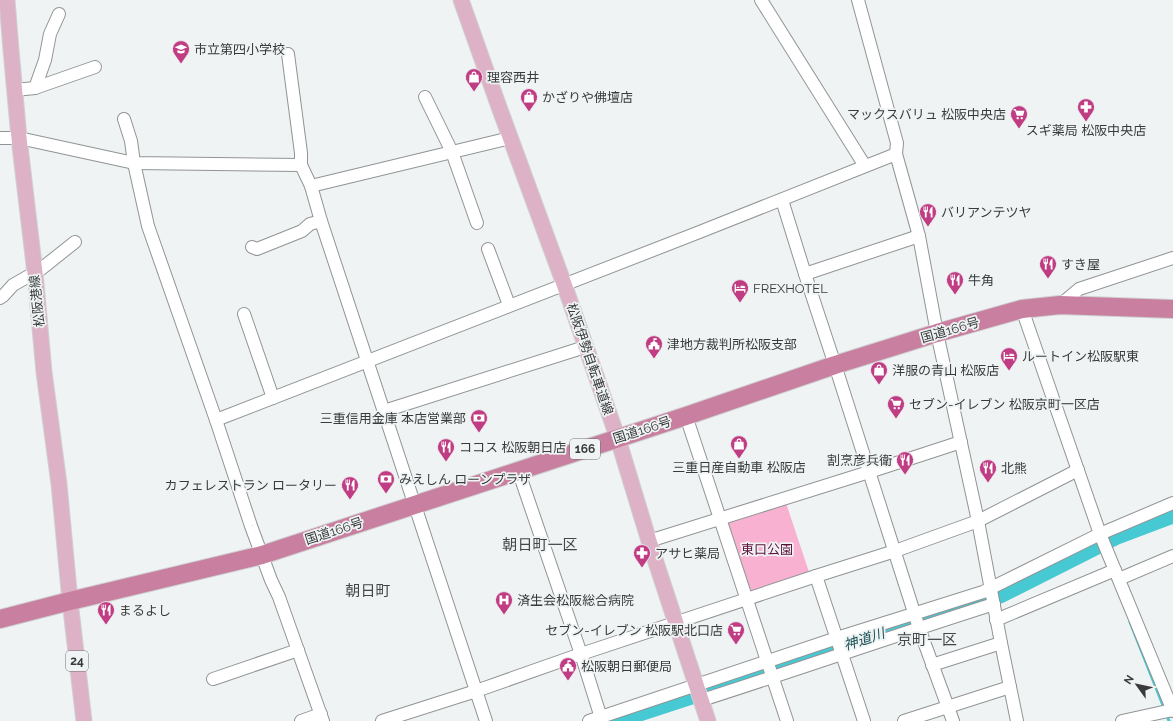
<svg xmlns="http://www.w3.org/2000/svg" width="1173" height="721" font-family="Raleway,'Noto Sans JP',sans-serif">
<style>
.green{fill:#f8b1d1}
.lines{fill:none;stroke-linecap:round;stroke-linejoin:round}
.stream{stroke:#46c9d3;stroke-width:3}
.river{stroke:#46c9d3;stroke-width:17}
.minor-casing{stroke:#919495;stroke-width:14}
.major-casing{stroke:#cfd0d0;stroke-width:17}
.highway-casing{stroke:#cfd0d0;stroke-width:20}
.minor{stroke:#fff;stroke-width:12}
.major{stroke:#deb2c6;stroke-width:15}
.highway{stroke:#c87fa0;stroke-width:18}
.labels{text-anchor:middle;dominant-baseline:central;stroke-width:3.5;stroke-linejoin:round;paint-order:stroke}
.shield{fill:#eff3f3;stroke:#707272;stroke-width:1}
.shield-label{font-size:12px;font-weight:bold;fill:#393b3b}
.poi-label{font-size:13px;fill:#393b3b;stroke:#eff3f3;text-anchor:start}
.street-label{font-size:13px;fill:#393b3b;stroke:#eff3f3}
.park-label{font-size:13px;fill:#5b113a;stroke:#eff3f3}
.water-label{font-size:14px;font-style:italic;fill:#1d5458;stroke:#eff3f3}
.quarter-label{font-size:15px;fill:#444747;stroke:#eff3f3}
</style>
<rect width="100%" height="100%" fill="#eff3f3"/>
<!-- green -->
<path class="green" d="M786,503l23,69 -58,20 -5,-3 -21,-63 4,-6z"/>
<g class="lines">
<!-- stream -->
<g class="stream">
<path d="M1130,622l34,86"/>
<path d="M1166,713l3,8"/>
</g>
<!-- river -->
<path class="river" d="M615,721l385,-126 117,-59 56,-21"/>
<!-- minor casing -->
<g class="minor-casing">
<g id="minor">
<path d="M761,0l104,166"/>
<path d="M858,0l39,143 -1,11 23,82 18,97 41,188 23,122 16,78"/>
<path d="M288,54l13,99v12l10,21 10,35 165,500"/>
<path d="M35,88l10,-28 5,-26 9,-20"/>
<path d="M15,90l20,-2 60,-21"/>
<path d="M425,97l27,55 25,71"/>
<path d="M124,119l7,22 3,22 14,63 68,194 35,106 20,54 8,17 44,124"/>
<path d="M0,138h19l115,25 167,2"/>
<path d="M311,186l199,-48"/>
<path d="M782,200l23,74 30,91 84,263 34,93"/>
<path d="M252,247l5,2 45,-18 8,-7 11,-3"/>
<path d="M488,249l21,56"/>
<path d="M805,274l114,-38"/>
<path d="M0,298l3,-2 10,-11 28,-16 34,-27"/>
<path d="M1060,305l19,-16 94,-31"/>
<path d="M1022,309l78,225 73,177"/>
<path d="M244,314l29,84"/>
<path d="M384,411l201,-64"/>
<path d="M686,416l101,305"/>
<path d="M216,420l481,-187 199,-79"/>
<path d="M518,470l63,184 21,67"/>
<path d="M649,541l220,-69 92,-30"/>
<path d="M816,576l48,145"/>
<path d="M1119,579l54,-23"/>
<path d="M996,620l119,-50"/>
<path d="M932,665l69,-22"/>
<path d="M213,679l85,-29"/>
<path d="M702,700c97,-31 194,-65 292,-96"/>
<path d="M301,721l20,-7"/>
<path d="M382,721l94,-30 105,-37 235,-78 79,-25 83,-30 100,-51"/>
<path d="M589,721l248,-83 146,-46 117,-58 73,-31"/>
<path d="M904,721l106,-34"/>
<path d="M1122,721l50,-11"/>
</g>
</g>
<!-- major casing -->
<g class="major-casing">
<g id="major">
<path d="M7,0l4,50 8,88 16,135 9,99 15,112 11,117 14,120"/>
<path d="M461,0l38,107 65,177 54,155 31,102 59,180"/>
</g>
</g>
<!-- highway casing -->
<g class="highway-casing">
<path id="highway" d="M0,619l70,-18 192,-46 424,-139 149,-51 102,-32 85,-24 38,-4 113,4"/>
</g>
<!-- minor -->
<use href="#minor" class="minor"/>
<!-- major -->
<use href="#major" class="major"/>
<!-- highway -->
<use href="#highway" class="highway"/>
</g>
<!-- icons -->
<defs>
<g id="school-pin" transform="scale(0.9)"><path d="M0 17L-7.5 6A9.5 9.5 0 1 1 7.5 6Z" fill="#c03d84" stroke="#eff3f3"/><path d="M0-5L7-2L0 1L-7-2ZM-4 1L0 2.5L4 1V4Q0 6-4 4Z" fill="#fff"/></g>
<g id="shop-pin" transform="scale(0.9)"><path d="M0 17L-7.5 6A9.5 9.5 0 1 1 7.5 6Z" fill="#c03d84" stroke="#eff3f3"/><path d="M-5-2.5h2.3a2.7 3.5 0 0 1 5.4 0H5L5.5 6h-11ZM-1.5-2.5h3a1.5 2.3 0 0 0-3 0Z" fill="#fff"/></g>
<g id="pharmacy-pin" transform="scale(0.9)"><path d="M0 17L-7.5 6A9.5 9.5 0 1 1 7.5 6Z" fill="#c03d84" stroke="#eff3f3"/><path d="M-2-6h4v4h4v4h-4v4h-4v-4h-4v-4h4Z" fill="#fff"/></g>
<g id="supermarket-pin" transform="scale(0.9)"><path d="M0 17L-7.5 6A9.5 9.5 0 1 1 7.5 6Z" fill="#c03d84" stroke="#eff3f3"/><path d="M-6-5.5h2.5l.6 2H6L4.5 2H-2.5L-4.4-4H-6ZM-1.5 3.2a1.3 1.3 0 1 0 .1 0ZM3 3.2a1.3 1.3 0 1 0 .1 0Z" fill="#fff"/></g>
<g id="restaurant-pin" transform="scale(0.9)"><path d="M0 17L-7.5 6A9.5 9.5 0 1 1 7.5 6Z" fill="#c03d84" stroke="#eff3f3"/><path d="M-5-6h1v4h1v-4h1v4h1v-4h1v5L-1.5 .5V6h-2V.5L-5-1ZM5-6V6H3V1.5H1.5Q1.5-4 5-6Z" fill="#fff"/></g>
<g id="hotel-pin" transform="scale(0.9)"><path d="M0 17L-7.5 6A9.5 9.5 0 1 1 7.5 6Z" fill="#c03d84" stroke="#eff3f3"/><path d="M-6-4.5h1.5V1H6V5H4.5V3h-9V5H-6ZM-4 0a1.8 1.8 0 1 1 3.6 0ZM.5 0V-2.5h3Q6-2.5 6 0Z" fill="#fff"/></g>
<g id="civic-pin" transform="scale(0.9)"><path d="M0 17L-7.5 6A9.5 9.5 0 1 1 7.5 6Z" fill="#c03d84" stroke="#eff3f3"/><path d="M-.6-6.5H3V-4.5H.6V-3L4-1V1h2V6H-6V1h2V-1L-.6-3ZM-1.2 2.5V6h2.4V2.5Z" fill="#fff"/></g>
<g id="bank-pin" transform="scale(0.9)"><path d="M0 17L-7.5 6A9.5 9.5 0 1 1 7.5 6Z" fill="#c03d84" stroke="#eff3f3"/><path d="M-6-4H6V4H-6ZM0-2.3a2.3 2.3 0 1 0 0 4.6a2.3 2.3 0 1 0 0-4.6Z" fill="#fff"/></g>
<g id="hospital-pin" transform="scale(0.9)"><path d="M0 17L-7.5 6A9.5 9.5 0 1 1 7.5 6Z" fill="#c03d84" stroke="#eff3f3"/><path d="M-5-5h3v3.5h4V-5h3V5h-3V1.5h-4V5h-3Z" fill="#fff"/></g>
</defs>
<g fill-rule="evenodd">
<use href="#school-pin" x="181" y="49"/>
<use href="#shop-pin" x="474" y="77"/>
<use href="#shop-pin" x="529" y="97"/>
<use href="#pharmacy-pin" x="1086" y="107"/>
<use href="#supermarket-pin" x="1019" y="114"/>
<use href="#restaurant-pin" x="928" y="212"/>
<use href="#restaurant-pin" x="1048" y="264"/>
<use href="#restaurant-pin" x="955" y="280"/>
<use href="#hotel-pin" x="740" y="288"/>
<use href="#civic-pin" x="654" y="344"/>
<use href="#hotel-pin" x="1009" y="356"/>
<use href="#shop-pin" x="879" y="370"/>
<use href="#supermarket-pin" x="896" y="404"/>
<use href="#bank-pin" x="479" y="418"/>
<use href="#shop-pin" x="739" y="444"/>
<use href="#restaurant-pin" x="446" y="447"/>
<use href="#restaurant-pin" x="905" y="460"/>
<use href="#restaurant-pin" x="988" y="468"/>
<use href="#bank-pin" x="386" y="479"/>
<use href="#restaurant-pin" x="350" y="485"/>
<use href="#pharmacy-pin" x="642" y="553"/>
<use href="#hospital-pin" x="504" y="600"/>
<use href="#restaurant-pin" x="106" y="610"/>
<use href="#supermarket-pin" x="736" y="630"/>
<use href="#civic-pin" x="568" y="666"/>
</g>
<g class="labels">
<!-- shield labels -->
<g class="shield">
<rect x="570" y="439" width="30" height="20" rx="3"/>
<rect x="66" y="651" width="22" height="20" rx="3"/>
</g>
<g class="shield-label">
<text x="585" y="449">166</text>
<text x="77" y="661">24</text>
</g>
<!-- poi labels -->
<g class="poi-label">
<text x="194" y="49">市立第四小学校</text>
<text x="487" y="77">理容西井</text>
<text x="542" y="97">かざりや佛壇店</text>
<text x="1006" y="114" text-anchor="end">マックスバリュ 松阪中央店</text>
<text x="1086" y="130" text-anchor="middle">スギ薬局 松阪中央店</text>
<text x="941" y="212">バリアンテツヤ</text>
<text x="1061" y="264">すき屋</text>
<text x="968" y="280">牛角</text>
<text x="753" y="288">FREXHOTEL</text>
<text x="667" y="344">津地方裁判所松阪支部</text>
<text x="1022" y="356">ルートイン松阪駅東</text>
<text x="892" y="370">洋服の青山 松阪店</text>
<text x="909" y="404">セブン-イレブン 松阪京町一区店</text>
<text x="466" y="418" text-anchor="end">三重信用金庫 本店営業部</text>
<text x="459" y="447">ココス 松阪朝日店</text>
<text x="892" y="460" text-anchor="end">割烹彦兵衛</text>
<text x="739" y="467" text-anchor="middle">三重日産自動車 松阪店</text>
<text x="1001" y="468">北熊</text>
<text x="399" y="479">みえしん ローンプラザ</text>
<text x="337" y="485" text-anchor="end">カフェレストラン ロータリー</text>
<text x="655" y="553">アサヒ薬局</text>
<text x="517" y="600">済生会松阪総合病院</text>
<text x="119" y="610">まるよし</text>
<text x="723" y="630" text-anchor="end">セブン-イレブン 松阪駅北口店</text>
<text x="581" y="666">松阪朝日郵便局</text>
</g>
<!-- street labels -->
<g class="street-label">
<text transform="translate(37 301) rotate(-96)">松阪港線</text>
<text transform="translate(950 330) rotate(-16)">国道166号</text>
<text transform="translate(590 359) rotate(71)">松阪伊勢自転車道線</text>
<text transform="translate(642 430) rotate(-18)">国道166号</text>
<text transform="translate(334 531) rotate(-18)">国道166号</text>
</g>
<!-- park labels -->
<g class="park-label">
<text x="767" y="549">東口公園</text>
</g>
<!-- water labels -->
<g class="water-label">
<text transform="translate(864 639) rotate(-18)">神道川</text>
</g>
<!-- quarter labels -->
<g class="quarter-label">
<text x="540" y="545">朝日町一区</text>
<text x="368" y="591">朝日町</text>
<text x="927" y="640">京町一区</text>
</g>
</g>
<!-- north arrow -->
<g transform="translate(1137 685) rotate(303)" stroke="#eff3f3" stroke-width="3" paint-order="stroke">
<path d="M0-3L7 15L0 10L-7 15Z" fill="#393b3b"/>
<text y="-6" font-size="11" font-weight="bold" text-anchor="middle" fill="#393b3b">N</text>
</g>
</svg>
